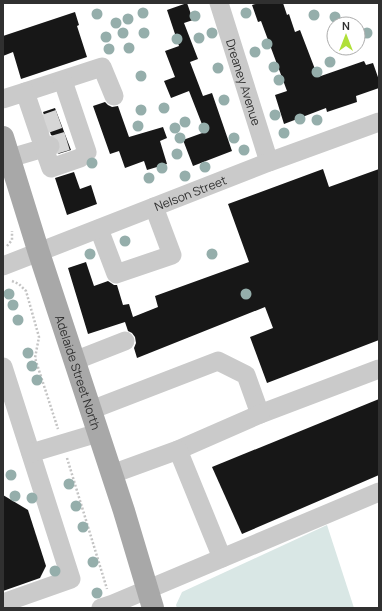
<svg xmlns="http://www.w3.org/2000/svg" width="382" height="611" font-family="Manrope,sans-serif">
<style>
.green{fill:#d9e7e5}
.building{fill:#171717}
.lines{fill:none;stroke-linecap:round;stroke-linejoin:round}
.minor-tunnel{stroke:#d6d6d6;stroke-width:19;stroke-dasharray:19 10;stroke-linecap:butt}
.path{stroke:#c4c4c4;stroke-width:2.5;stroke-dasharray:2 2;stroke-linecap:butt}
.minor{stroke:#cacaca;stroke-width:19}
.major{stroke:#a8a8a8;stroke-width:22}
.tree{fill:#95aeab}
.labels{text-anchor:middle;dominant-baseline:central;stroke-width:4;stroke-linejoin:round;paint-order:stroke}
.street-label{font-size:12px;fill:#303030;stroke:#fff}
</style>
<rect width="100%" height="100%" fill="#fff"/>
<!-- green -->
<path class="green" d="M327,525l27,83h-177l-1,-3 6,-13z"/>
<!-- building -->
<g class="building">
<path d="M187,3l6,17 -9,3 14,36 -8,3 13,34 9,-3 20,58 -39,15 -10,-26 22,-8 -16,-41 -18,7 -7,-17 11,-4 -10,-26 14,-5 -12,-36z"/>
<path d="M259,3h24l4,12 2,-1 6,18 5,-2 18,47 46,-16 2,4 7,-2 6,17v8l-23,8 1,6 -30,10 -1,-4 -42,16 -9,-29 12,-4 -26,-70 -3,1 -6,-17z"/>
<path d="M75,12l4,13 -2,1 10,31 -66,22 -8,-27 -10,4v-20z"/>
<path d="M105,102l3,3 4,2 6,-1 11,31 34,-10 4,11 -7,3 7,23 -20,6 -3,-9 -19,7 -6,-17 -9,3 -17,-48z"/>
<path d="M55,108l16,42 -13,4 3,-5 -1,-7 -3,-4 -6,-3 -8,-23z"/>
<path d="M323,169l6,18 50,-18v171l-112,43 -17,-46 23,-9 -8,-21 -128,51 -3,-10 2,-5 -1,-6 -3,-4 -4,-2 -3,-9 -37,12 -20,-66 18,-6 8,24 14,-5 6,4h3l6,20 6,-1 4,13 25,-10 -3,-11 94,-34 -21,-58z"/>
<path d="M74,172l6,17 11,-4 6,19 -30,11 -12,-37z"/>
<path d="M379,399v76l-137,59 -30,-67z"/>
<path d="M3,495l25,15 18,56 -6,12 -37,13z"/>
</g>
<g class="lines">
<!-- minor-tunnel -->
<g class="minor-tunnel">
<path d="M42,125l17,-6"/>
<path d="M50,146l17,-5"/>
</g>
<!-- path -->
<g class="path">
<path d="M7,246l5,-6v-9"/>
<path d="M12,281l7,3 7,7 13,46 -4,21 23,71"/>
<path d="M67,458l40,131"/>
</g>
<!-- minor -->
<g class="minor">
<path id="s1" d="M219,3l50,159"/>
<path d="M25,92l77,-25 12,29"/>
<path d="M3,99l22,-7 19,56 -34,10"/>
<path d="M50,146l-6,2 7,20 29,-10 7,-6 -24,-71"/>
<path d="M99,229l17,45 56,-19 -18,-48"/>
<path id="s2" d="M3,266l266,-104 110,-40"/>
<path d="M74,361l51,-20"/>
<path d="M3,367l68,212 -68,24"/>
<path d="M91,410l127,-49 28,14 14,39 119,-45"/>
<path d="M178,450l82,-36"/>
<path d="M31,453l67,-20"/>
<path d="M112,474l66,-24 44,108"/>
<path d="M101,608l12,-4 266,-112"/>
</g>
<!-- major -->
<path class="major" id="s3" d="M3,137l36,116 85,258 29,97"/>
</g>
<!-- trees -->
<g class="tree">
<circle cx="143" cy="13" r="5.5"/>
<circle cx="246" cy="13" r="5.5"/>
<circle cx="97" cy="14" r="5.5"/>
<circle cx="314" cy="15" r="5.5"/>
<circle cx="195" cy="16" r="5.5"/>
<circle cx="335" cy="17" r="5.5"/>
<circle cx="128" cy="19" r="5.5"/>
<circle cx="116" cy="23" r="5.5"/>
<circle cx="123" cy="33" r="5.5"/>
<circle cx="144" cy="33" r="5.5"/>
<circle cx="212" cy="33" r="5.5"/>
<circle cx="367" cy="33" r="5.5"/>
<circle cx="106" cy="37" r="5.5"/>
<circle cx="199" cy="38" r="5.5"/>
<circle cx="177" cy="39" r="5.5"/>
<circle cx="267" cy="44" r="5.5"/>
<circle cx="129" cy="48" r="5.5"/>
<circle cx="109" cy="49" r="5.5"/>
<circle cx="255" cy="52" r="5.5"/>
<circle cx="330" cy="62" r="5.5"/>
<circle cx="274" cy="67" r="5.5"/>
<circle cx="218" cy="68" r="5.5"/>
<circle cx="317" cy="72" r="5.5"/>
<circle cx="141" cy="76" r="5.5"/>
<circle cx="279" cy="80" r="5.5"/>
<circle cx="224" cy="100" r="5.5"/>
<circle cx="164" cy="108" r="5.5"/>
<circle cx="141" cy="110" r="5.5"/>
<circle cx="275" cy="115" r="5.5"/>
<circle cx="300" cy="119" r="5.5"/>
<circle cx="317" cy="120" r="5.5"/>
<circle cx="185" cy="122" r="5.5"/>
<circle cx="138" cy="126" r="5.5"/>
<circle cx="175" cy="128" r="5.5"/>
<circle cx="204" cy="128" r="5.5"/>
<circle cx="284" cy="133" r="5.5"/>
<circle cx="180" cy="138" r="5.5"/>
<circle cx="234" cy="138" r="5.5"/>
<circle cx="244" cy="150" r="5.5"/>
<circle cx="177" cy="154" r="5.5"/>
<circle cx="92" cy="163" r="5.5"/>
<circle cx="205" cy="167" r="5.5"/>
<circle cx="162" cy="168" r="5.5"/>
<circle cx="185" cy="176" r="5.5"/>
<circle cx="149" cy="178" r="5.5"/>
<circle cx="125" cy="241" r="5.5"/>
<circle cx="90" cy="254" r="5.5"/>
<circle cx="212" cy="254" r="5.5"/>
<circle cx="9" cy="294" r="5.5"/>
<circle cx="246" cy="294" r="5.5"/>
<circle cx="13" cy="305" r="5.5"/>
<circle cx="18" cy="320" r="5.5"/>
<circle cx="28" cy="353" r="5.5"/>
<circle cx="32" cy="366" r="5.5"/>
<circle cx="37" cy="380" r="5.5"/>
<circle cx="11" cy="475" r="5.5"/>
<circle cx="69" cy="484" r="5.5"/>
<circle cx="15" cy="496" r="5.5"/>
<circle cx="32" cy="498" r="5.5"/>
<circle cx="76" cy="506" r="5.5"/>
<circle cx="83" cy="527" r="5.5"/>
<circle cx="93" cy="562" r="5.5"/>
<circle cx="55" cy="571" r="5.5"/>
<circle cx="97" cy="593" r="5.5"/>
</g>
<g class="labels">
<!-- street labels -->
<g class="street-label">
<text stroke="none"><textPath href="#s1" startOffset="83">Dreaney Avenue</textPath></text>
<text stroke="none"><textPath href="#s2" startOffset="201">Nelson Street</textPath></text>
<text stroke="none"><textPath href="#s3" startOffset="247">Adelaide Street North</textPath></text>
</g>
</g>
<!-- border -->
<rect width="382" height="611" fill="none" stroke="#303030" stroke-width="8"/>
<!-- north arrow -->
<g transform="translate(346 36)"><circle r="19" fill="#ffffff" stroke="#acacac"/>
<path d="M0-3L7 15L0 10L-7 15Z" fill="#b0e039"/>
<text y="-6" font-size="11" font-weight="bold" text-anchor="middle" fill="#303030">N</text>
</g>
</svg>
